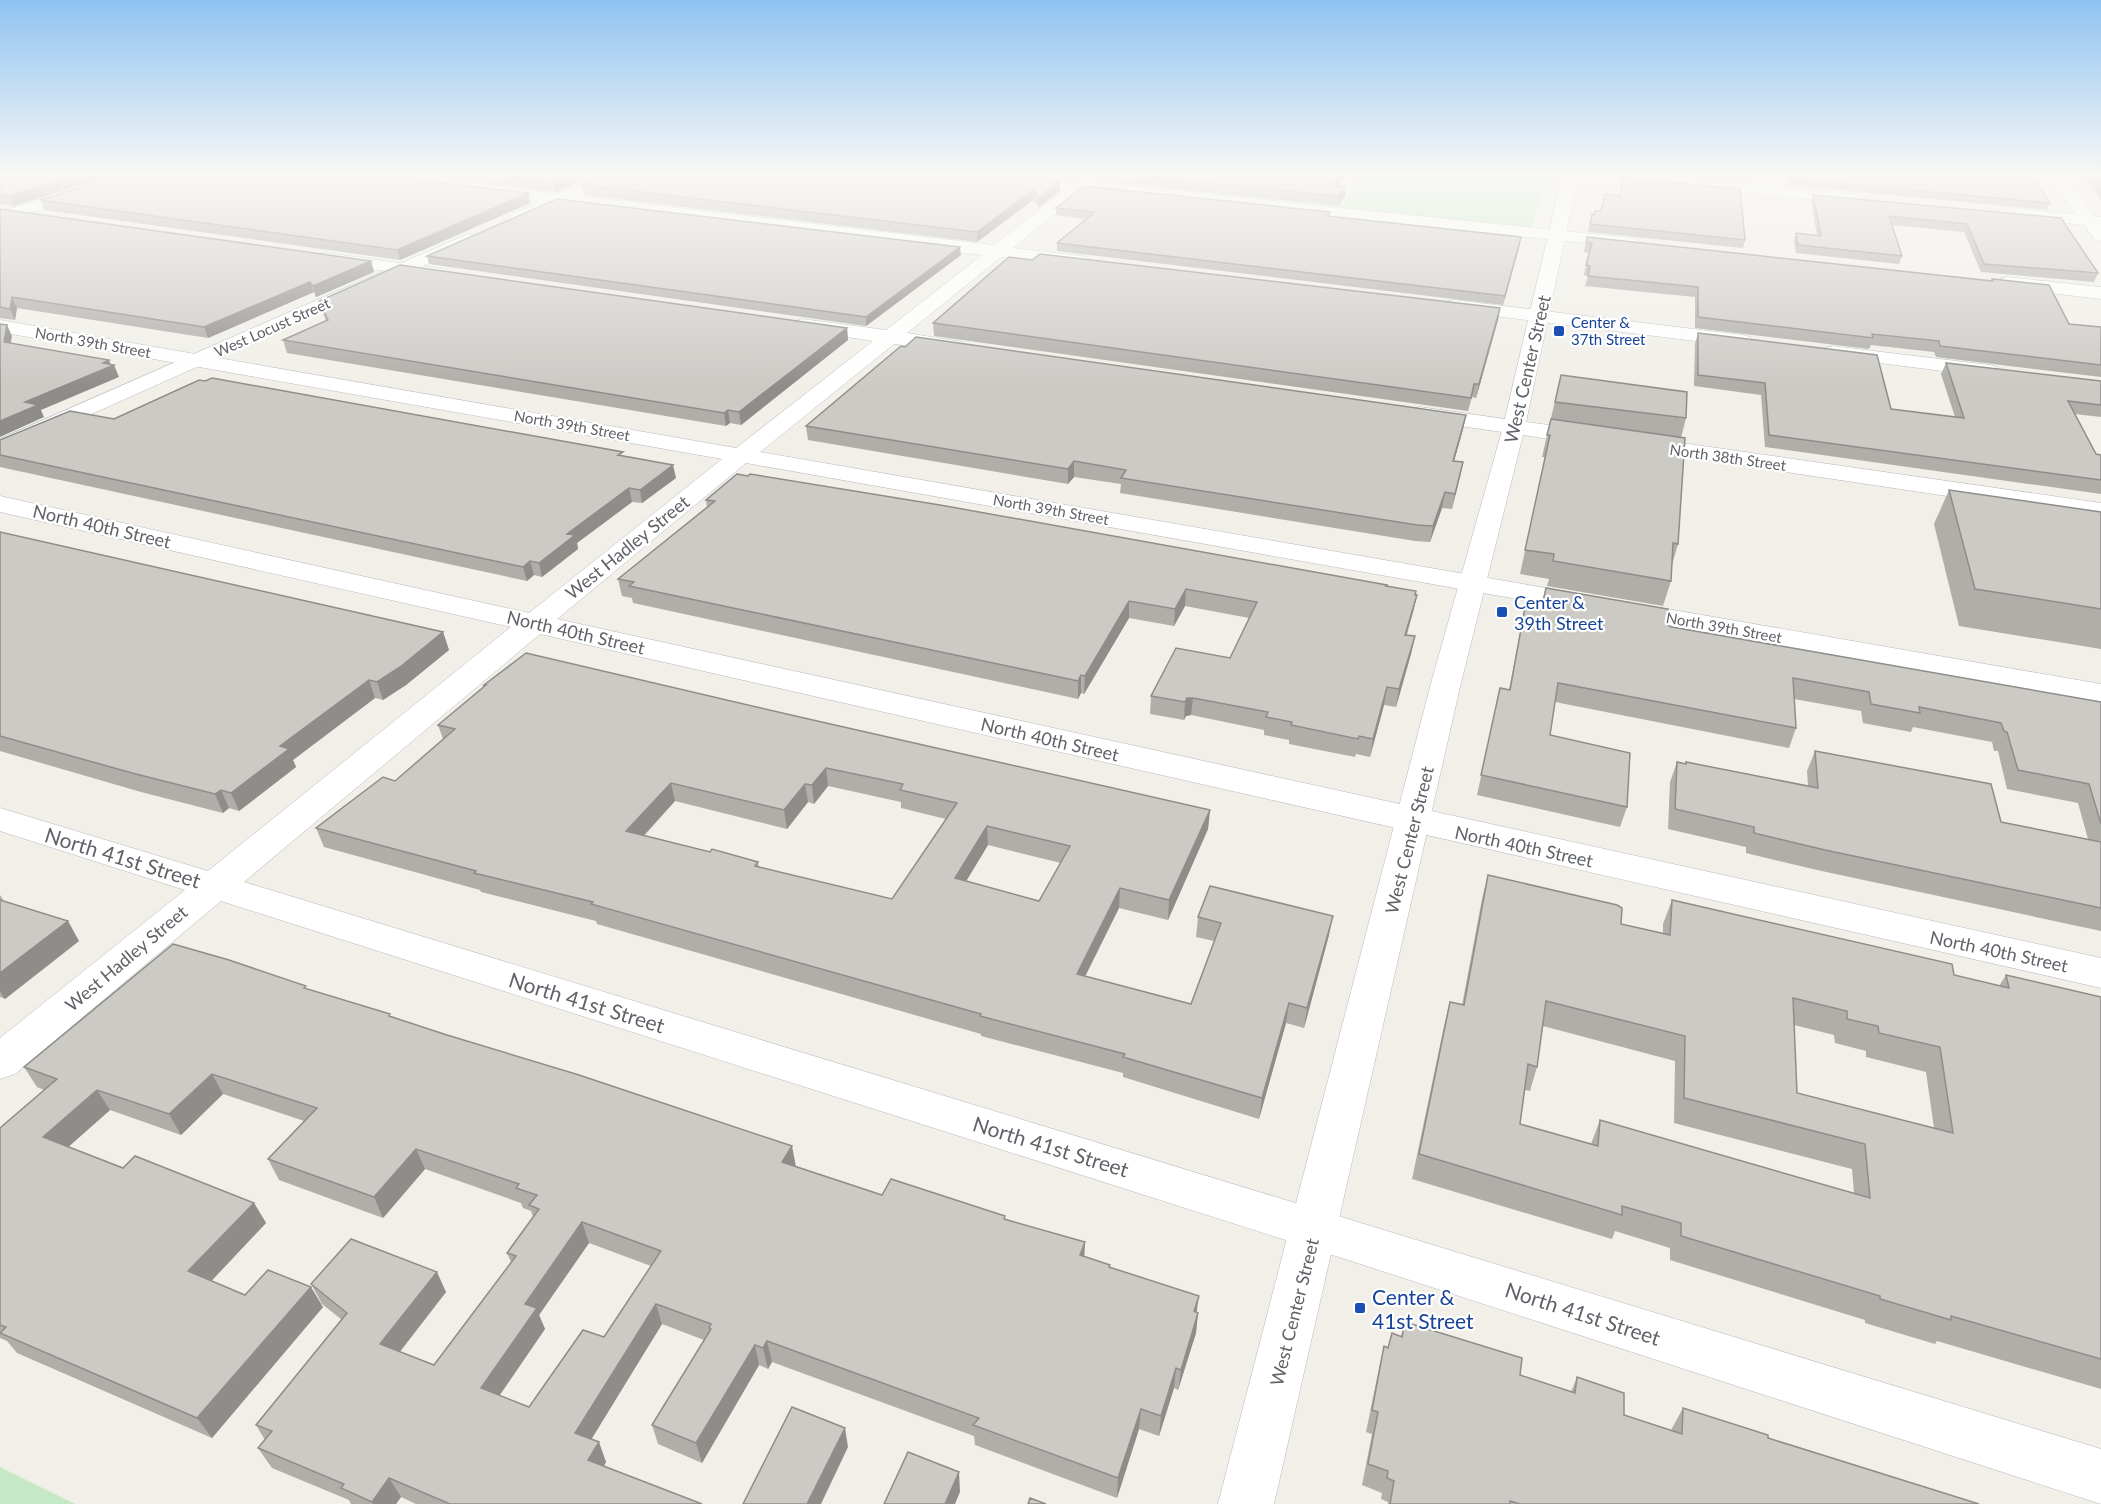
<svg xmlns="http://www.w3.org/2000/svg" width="2101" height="1504" font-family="Lato,sans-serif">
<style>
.green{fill:#c5e8c5}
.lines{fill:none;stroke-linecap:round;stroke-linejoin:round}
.street-casing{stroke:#b5b8bc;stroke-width:1}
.secondary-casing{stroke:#b6babf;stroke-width:1}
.street{fill:#fff;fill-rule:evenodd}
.secondary{fill:#fff;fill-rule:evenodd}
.wall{fill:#afaea9;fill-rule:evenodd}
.shaded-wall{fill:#8f8d8a}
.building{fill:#cccac5;stroke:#8f8d8a;stroke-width:1.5;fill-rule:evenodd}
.transit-dot{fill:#1a4fb4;stroke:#fff;stroke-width:2}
.labels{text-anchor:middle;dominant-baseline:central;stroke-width:4.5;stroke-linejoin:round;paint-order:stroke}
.far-transit-label{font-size:15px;fill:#164399;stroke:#fff;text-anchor:start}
.far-street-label{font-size:15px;fill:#5f6368;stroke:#fff}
.street-label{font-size:18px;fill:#5f6368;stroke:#fff}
.transit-label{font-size:18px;fill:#164399;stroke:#fff;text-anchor:start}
.near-street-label{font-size:21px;fill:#5f6368;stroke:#fff}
.near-transit-label{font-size:21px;fill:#164399;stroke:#fff;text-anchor:start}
</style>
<rect width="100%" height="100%" fill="#f1efe8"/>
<!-- green -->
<g class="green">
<path d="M1363,176h179l6,1 -17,51 -191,-20z"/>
<path d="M0,1467l75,37h-75z"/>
</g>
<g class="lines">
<!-- street casing -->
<g class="street-casing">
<g id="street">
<path d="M115,176h24l-3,3 -136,43v-10z"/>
<path d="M979,176h52l46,5 6,-5h17l-7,6 538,56 6,1 3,4 -3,4 -6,1 -548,-57 -70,57 68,8 6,1 3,4 -3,4 -6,1 -80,-9 -94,76 56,9 3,4 -3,4 -7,2 -62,-8 -134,108 1341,232v18l-1355,-239 -189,156 1544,339v30l-1561,-354 -296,248 1857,567v55l-787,-255 -1093,-348 -206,173 -15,5v-41l185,-148 -185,-59v-23l208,63 303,-244 -511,-115v-16l529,117 193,-154 -722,-127v-12l736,128 137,-107 -78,-12 -3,-4 3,-4 7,-2 84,11 96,-75 -499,-60 -5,-2 -3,-3 3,-3 5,-2 511,60 72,-56 -79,-8z"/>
<path d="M2048,176h16l37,49v16l-6,-1z"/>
<path d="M327,253l109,15 6,1 3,4 -3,4 -6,1 -115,-16 -3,-4 3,-4z"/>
<path d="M2007,277l94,10v12l-101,-12 -2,-4 2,-4z"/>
<path d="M1454,300l289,35 7,2 3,4 -3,4 -7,2 -296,-37 -3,-4 3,-4z"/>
<path d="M1832,346l158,19 7,2 4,4 -4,4 -7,2 -165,-21 -3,-4 3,-4z"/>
<path d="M1420,407l171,24 8,2 4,5 -4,5 -8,2 -179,-26 -3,-5 3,-5z"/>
<path d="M1640,437l461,66v16l-469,-70 -4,-5 4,-5z"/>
</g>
</g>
<!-- secondary casing -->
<g class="secondary-casing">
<g id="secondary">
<path d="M597,176h20l-3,3 -90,41 -6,2 -8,-5 2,-3z"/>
<path d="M1562,176h16l-53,251 -65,260 -186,817h-56l212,-817 73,-260z"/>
<path d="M1597,176h58l202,18 8,5 -8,5 -252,-23z"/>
<path d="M2019,209l82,8v10l-88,-10 -2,-3z"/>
<path d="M468,234l6,1 3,4 -3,4 -474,212v-16z"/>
</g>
</g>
<!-- street -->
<use href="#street" class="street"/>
<!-- secondary -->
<use href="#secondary" class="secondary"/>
</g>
<!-- wall -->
<g class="wall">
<path d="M0,176h108l-94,30 -14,-2z"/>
<path d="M425,176h166l-35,16z"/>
<path d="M1051,176h29l-5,3z"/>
<path d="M1098,176h246v3l-6,8 7,10 -7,9 -240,-25z"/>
<path d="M1681,176h61l-2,5z"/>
<path d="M1785,176h248l17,27 -3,7 -260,-25z"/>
<path d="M2084,176h17v25z"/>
<path d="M582,185l478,6 -21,16 -6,-7 -56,42 -393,-47z"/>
<path d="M1813,195l248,23 37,55 -4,9 -113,-10 -17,-40 -72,-7 10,31 -3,8 -103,-11 -2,-12 2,-8 21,2 -6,-33z"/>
<path d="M40,200l490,3 -130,57 -356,-50z"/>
<path d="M1056,208l464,36 -17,61 -446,-54v-8l30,-24 -31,-4z"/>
<path d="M0,209l371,52 3,11 -58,25 -2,-5 -106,46 -191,-30 -2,12 -15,-2z"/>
<path d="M1601,211l144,29 -2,8 -155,-16 4,-18 2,1z"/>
<path d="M1587,237l404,44 1,-2 77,45 32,3v50l-165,-20 -2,-5 -63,-7 -2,4 -174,-21v-31l-110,-11 3,-10 -4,-1 5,-22 -5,-1z"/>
<path d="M961,255l-95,71 -437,-62 -2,-8z"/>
<path d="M1032,260l468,48 -2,12 -22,78 -4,-1 -4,14 -534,-75 -1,-13z"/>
<path d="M319,301l528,27 1,12 -107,85 -11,-2 -4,3 -439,-73 -4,-13 43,-19z"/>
<path d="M1698,333l193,76 64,8 -14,-43 5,-11 155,18v36l-26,-3 26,66v14l-336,-47 -4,-52 -67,-9 1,-42z"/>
<path d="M1561,375l125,43 -5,20 -3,106 -6,21 -1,16 -8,25 -116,-20 2,-7 -29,-5 25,-117h-3z"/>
<path d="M1466,415l-3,14 -9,32 9,1 -11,47 -10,-1 -12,34 -15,-1 -295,-48 1,-9 -47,-7 -6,7 -260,-44 -2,-14z"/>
<path d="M114,419l509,37 53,22 -34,25 -10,-1 -55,41 1,6 -36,28 -8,-2 -7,6 -527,-114v-27z"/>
<path d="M1949,490l152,22v137l-142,-23 -25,-102z"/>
<path d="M706,500l681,86 30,9 -4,17 -6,23 8,1 -4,18 -15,53 -12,-2 -14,52 -14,-3 -1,3 -66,-13v-4l-25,-5v-5l-73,-15 -5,1 -2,4 -34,-6 1,-18 79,-38 19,-40 -64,-12 -11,20 -45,-8 -45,76 -3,-1 -3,6 -445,-96 -1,-5 -10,-2 -4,-17 89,-72z"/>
<path d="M0,532l443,100 6,18 -43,35 -23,15 -8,-2 -82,62 3,7 -57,44 -10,-3 -6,5 -82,-21 -141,-41z"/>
<path d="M1525,607l16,3 126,15 5,2 429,75v229l-284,-61 -71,-17v-6l-78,-18 2,-47 7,-20 131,24 -1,-15 8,-20 186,71 87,17 -10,-36 -71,-14 -9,-38h-4l-2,-9 -79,-15 -2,5 -48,-9 -2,-12 -67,-12 2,29 -7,20 -234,-46 -5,33 77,72 -7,20 -143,-32 23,-107 9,2z"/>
<path d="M484,685l320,33 406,92 -2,19 -40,91 -49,-12 -34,69 106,27 23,-63 -18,-4 2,-20 131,18 -25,93 -18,-5 -27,96 -136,-42v-4l-142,-37v-2l-384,-110 -1,-3 -115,-29 -1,-2 -156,-43 -8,-19 79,-47 48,-42 -5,-14 46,-39zM828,786l73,16v6l45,11 -54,80 -133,-32 -1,-5 -48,-10 -66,-16 31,-35 112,28 21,-27 6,2zM988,845l73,18 -22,38 -73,-20z"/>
<path d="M1488,875l133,49 42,9v-9l9,-24 282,75 45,11 7,-11 95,22v392l-164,-48 -2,3 -70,-21v-3l-195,-60v-12l-55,-17 -3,8 -200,-60 32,-153 6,-24 12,3 20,-106zM1794,1025l40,10 1,8 31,8v6l60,15 8,56 -137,-35zM1543,1026l132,35 -1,62 178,46 2,24 -254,-73 -9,24 -71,-20 5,-34 5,1 7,-24z"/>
<path d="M0,895l4,6 75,40 -74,58 -5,-2z"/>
<path d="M307,989l84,27 405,151 86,28 123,24 80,23 -1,14 26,9v2l88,46 -2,20 -18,57 -4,-2 -15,48 -20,-7 -22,69 -142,-53 -1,-9 -202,-74 -4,7 -9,-4 -57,98 -44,-19 -6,-19 52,-85 -42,-16 -71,115 15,23 -2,4 98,38h-286l-15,-7 -5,7h-45l-2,-4 -77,-32 -14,-20 7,-8 -9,-15 86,-105 -20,-16 -11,-20 135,8 -46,60 34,13 77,-103 -4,-9 26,-36 -2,-6 -8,-3 -2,-5 -96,-34 -42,49 -104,-38 -11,-21 36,-38 -81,-27 -42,41 -71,-25 -42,37 55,21 131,35 12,20 -55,58 34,14 78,12 -111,131 -195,-85 -10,-12 -7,-3v-210l44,-38 -7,-3 -13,-20zM589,1243l62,23 -47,71 -75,70 -30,-12 46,-66 -6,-14z"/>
<path d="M1405,1322l115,53 51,17 6,-15 47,38 47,15 12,-22 85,30 211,66h-591v-2l-7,-3 1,-6 -20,-8 10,-51 -6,-2 13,-64 5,-22 4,1 13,-11z"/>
</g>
<!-- shaded-wall -->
<g class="shaded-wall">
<path d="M74,176h34l-94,30 -4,-10z"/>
<path d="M568,176h23l-35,16 -2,-10z"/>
<path d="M1340,176h4v3l-13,16 1,-9z"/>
<path d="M1060,181v10l-21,16v-10z"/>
<path d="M1346,187l-1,10 -7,9 1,-10z"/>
<path d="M1033,190v10l-56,42v-10z"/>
<path d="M528,193l2,10 -130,57 -3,-10z"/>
<path d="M1521,237l-1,7 -17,61 2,-9z"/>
<path d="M960,247l1,8 -95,71v-9z"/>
<path d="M371,261l3,11 -58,25 -3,-11z"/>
<path d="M310,282l4,10 -106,46 -4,-11z"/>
<path d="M12,297l5,11 -2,12 -5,-11z"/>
<path d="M1500,308l-2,12 -22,78 3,-14z"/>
<path d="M7,325l5,11 -3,18 -5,-12z"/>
<path d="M847,328l1,12 -107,85 -2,-13z"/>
<path d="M109,360l2,6 3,-1 5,12 -78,33 3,7 -44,20v-16l25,-19z"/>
<path d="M728,410l2,13 -4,3 -2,-13z"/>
<path d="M1466,415l-3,14 -13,47 3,-15z"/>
<path d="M1074,461v16l-6,7v-15z"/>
<path d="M1463,462l-3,15 -8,32 3,-15z"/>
<path d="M673,465l3,13 -34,25 -2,-13z"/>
<path d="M629,488l3,14 -55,41 1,6 -36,28 -3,-14 28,-29z"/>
<path d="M1445,492l-3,16 -12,34 3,-16z"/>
<path d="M530,561l4,14 -7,6 -4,-14z"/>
<path d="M1186,589l-1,17 -11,20 1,-17z"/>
<path d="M1417,595l-4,17 -12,40 4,-17z"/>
<path d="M1129,601v17l-45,76 1,-18z"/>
<path d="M443,632l6,18 -43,35 -23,15 -6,-18z"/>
<path d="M1415,636l-4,18 -15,53 3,-18z"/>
<path d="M1081,675v18l-3,6v-18z"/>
<path d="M369,680l6,18 -82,62 3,7 -57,44 -8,-18 49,-47z"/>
<path d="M1387,687l-3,18 -14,52 3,-18z"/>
<path d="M1187,698h6l-2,17 -5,1 -2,4 1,-18z"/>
<path d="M826,768l2,18 -14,18 -2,-19z"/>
<path d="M671,783l4,18 -45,49 -4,-19z"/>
<path d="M805,784l3,18 -21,27 -3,-19z"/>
<path d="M221,790l8,18 -6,5 -8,-19z"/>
<path d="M1210,810l-2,19 -40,91 1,-20z"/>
<path d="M987,826l1,19 -32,53 -1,-20z"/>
<path d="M1120,888l-1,20 -43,86 1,-20z"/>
<path d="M1333,916l-4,19 -25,93 3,-20z"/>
<path d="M68,921l11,20 -74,58 -5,-8v-18z"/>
<path d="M1289,1003l-3,20 -27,96 3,-21z"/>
<path d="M212,1074l11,20 -42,41 -12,-21z"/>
<path d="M97,1090l13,20 -53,47 -14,-20z"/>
<path d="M792,1146l4,21 -14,-5z"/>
<path d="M416,1149l9,20 -42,49 -9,-21z"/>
<path d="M254,1203l12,20 -65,69 -13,-21z"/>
<path d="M582,1222l7,21 -50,72 6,14 -54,79 -10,-20 44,-84z"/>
<path d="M1085,1242l-1,20 -4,-7z"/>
<path d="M437,1272l9,20 -56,72 -10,-20z"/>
<path d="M311,1287l12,20 -111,131 -15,-20z"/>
<path d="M1199,1296l-3,20 -2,-5z"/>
<path d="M656,1304l6,20 -79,129 -8,-20z"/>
<path d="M1198,1313l-2,20 -18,57 3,-20z"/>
<path d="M767,1341l5,21 -4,7 -5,-21z"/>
<path d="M755,1345l4,20 -57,98 -6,-20z"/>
<path d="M1176,1368l-2,20 -15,48 2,-20z"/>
<path d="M1141,1409l-2,20 -22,69 1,-20z"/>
<path d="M845,1428l3,19 -27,57h-14z"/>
<path d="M599,1442l7,20 -10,17 -8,-19z"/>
<path d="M959,1472l1,20 -5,12h-10z"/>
<path d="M389,1478l12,19 -5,7h-23l-1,-2z"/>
</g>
<!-- building -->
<g class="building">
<path d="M0,176h74l-64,20 -10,-1z"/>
<path d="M120,176h262l146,17 -131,57 -357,-50z"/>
<path d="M501,176h67l-14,6z"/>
<path d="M604,176h403l53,5 -21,16 -6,-7 -56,42 -395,-47z"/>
<path d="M1137,176h203l-8,10 14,1 -7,9z"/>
<path d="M1788,176h245l17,27 -262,-24z"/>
<path d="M2091,176h10v14z"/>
<path d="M1623,178l117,11 5,51 -155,-16 2,-10 2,1 1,-4h6l4,-17 15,2z"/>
<path d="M1084,186l246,26 -3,4 194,21 -16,59 -448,-53 38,-31 -39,-4z"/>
<path d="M1813,195l248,23 37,55 -114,-9 -17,-40 -78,-8 13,40 -104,-11 -2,-12 25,3z"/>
<path d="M557,199l403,48 -94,70 -439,-61z"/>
<path d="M0,209l371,52 -58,25 -3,-4 -106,45 -192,-30 -2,12 -10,-2z"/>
<path d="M1587,237l406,44 -1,-2 57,6 20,39 32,3v38l-161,-19 -1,-5 -67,-7 1,4 -175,-21v-30l-110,-11 2,-10 -4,-1 6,-22 -6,-1z"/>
<path d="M1040,254l460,54 -21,76h-5l-3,14 -538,-75 76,-66 23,3z"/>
<path d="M400,265l447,63 -108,84 -11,-2 -4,3 -441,-73 45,-20 -9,-19z"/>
<path d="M0,324l7,1 -3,17 105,18 -6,3 11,2 -89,37 13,3 -38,16z"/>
<path d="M1698,333l179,22 14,54 73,9 -18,-55 155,18v24l-33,-4 28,53 5,1v25l-332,-45 -4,-52 -67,-8z"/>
<path d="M916,337l550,78 -13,46 10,1 -8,32 -10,-2 -12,34 -16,-1 -296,-47 5,-8 -52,-9 -6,8 -262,-43 95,-80 4,1z"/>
<path d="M1561,375l126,17 -1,26 -131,-16z"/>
<path d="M212,378l411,74 -5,3 55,10 -33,25 -11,-2 -62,46 8,1 -36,28 -9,-2 -7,6 -523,-112v-15l70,-29 44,8 85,-39 6,1z"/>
<path d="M1551,419l134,19 -7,106 -5,-1 -2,38 -118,-20 1,-7 -29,-4 25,-115h-3z"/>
<path d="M737,474l11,2 2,-2 190,31 447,80 -1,1 30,5 -1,4h2l-12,40 10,1 -16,53 -12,-2 -14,52 -14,-3 -1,3 -67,-14 1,-3 -26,-5 2,-5 -75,-14h-6l-2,4 -34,-6 25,-48 54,10 27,-56 -71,-13 -11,20 -46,-8 -44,75 -4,-1 -3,6 -449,-95 5,-4 -16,-3 97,-78 -9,-1z"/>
<path d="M1949,490l152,22v97l-126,-20z"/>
<path d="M0,532l443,100 -43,35 -23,15 -8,-2 -89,66 9,3 -58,44 -10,-3 -6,4 -83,-21 -132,-37z"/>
<path d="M1546,588l122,21 -1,16 5,2 429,75v122l-12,-40 -71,-14 -11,-38 -3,-1 -3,-8 -82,-16 1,6 -49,-9 -2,-12 -76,-14 3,50 -238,-45 -8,52 80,18 -3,54 -146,-32 19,-87 10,2 15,-83 16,3z"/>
<path d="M526,653l278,65 406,92 -41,90 -49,-12 -43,86 114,30 30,-81 -23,-6 12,-31 123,30 -26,92 -18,-5 -27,95 -139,-41 2,-3 -145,-38 1,-2 -390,-110 2,-2 -119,-29 2,-2 -160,-43 67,-51 12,4 60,-52 -17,-4 48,-40h-2zM826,768l77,16 -3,6 57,13 -65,96 -137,-33 3,-4 -46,-13 -2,3 -84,-21 45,-48 113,27 21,-26 7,1zM987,826l83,20 -31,55 -84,-23z"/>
<path d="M1815,751l176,33 10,38 100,20v66l-276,-58 -71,-17v-6l-79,-18 2,-47 9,2v-2l132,26z"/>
<path d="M1488,875l129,30 5,3 -1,16 49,11 2,-35 280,64 2,11 55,13 -3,-13 95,22v362l-150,-43v4l-71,-21v-3l-199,-60v-13l-59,-17v9l-203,-61 31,-152 14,3zM1793,998l54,13v8l31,7 1,7 61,14 13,86 -156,-40zM1546,1001l139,35 -1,62 181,46 5,54 -270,-78 -2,26 -78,-22 8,-60 9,3z"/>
<path d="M0,900l68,21 -68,52z"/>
<path d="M173,944l56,16 77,26 -2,2 86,26 -1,2 58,19 132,40 213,71 -10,16 100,33 9,-16 114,37 -1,3 81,23 -5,13 30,10 -1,2 90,29 -5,15 4,2 -17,57 -5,-2 -15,48 -20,-7 -23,69 -145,-53 6,-7 -212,-77 -4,7 -8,-3 -59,98 -44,-18 59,-96 -2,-1 2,-4 -55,-20 -81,129 24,9 -11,18 114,44h-252l-61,-26 -17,24 -31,-14 3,-4 -86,-36 14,-17 -16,-6 91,-112 -36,-29 40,-45 86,33 -57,72 54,21 82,-109 -9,-3 32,-44 -10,-4 8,-10 -21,-7 3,-4 -103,-35 -42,48 -106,-38 49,-51 -105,-34 -43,40 -72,-24 -54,47 80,31 12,-12 119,47 -66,68 57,24 23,-25 43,17 -114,131 -197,-85 6,-6 -6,-2v-197l57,-49 -33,-12zM582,1222l79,29 -57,86 -21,-7 -54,77 -48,-19 56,-80 -12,-4z"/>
<path d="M1405,1322l117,36 -2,17 55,18 2,-16 47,16v22l58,19 1,-26 85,27v3l211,66h-459l-10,-3v3h-120l4,-23 -7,-3 1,-7 -20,-7 10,-52 -6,-2 12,-64 4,2 4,-15 10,4z"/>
<path d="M792,1407l53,21 -38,76h-64z"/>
<path d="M908,1452l51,20 -14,32h-61z"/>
<path d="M1030,1498l16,6h-18z"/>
</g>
<!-- sky -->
<linearGradient id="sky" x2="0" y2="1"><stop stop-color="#8fc3f1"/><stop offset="0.45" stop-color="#f9f8f5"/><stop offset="1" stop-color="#f9f8f5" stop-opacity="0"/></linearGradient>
<rect width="2101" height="387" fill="url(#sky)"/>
<!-- markers -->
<g class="transit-dot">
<rect x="1553" y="325" width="12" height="12" rx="3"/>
<rect x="1496" y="606" width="12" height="12" rx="3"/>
<rect x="1354" y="1302" width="12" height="12" rx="3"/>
</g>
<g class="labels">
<!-- far-transit labels -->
<g class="far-transit-label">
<text x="1571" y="322">Center &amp;<tspan x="1571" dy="17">37th Street</tspan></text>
</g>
<!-- far-street labels -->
<g class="far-street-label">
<text transform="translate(272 327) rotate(-24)">West Locust Street</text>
<text transform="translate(93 342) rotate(10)">North 39th Street</text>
<text transform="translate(572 425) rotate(10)">North 39th Street</text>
<text transform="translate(1728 457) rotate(8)">North 38th Street</text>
<text transform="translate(1051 509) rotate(10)">North 39th Street</text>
<text transform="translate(1724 627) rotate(10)">North 39th Street</text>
</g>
<!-- street labels -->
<g class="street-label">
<text transform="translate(1527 369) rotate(-77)">West Center Street</text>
<text transform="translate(102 526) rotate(13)">North 40th Street</text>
<text transform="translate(627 547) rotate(-39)">West Hadley Street</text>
<text transform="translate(576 632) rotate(13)">North 40th Street</text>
<text transform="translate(1050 739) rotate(13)">North 40th Street</text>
<text transform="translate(1409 840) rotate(-76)">West Center Street</text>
<text transform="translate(1524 846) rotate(12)">North 40th Street</text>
<text transform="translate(1999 951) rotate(12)">North 40th Street</text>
<text transform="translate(126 958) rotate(-40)">West Hadley Street</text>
<text transform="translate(1294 1312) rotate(-76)">West Center Street</text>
</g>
<!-- transit labels -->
<g class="transit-label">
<text x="1514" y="602">Center &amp;<tspan x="1514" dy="21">39th Street</tspan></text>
</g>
<!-- near-street labels -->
<g class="near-street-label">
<text transform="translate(123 857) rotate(17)">North 41st Street</text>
<text transform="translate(587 1002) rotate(17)">North 41st Street</text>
<text transform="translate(1051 1146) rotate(17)">North 41st Street</text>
<text transform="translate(1583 1313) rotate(18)">North 41st Street</text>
</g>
<!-- near-transit labels -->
<g class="near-transit-label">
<text x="1372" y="1296">Center &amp;<tspan x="1372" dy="24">41st Street</tspan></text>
</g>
</g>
</svg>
